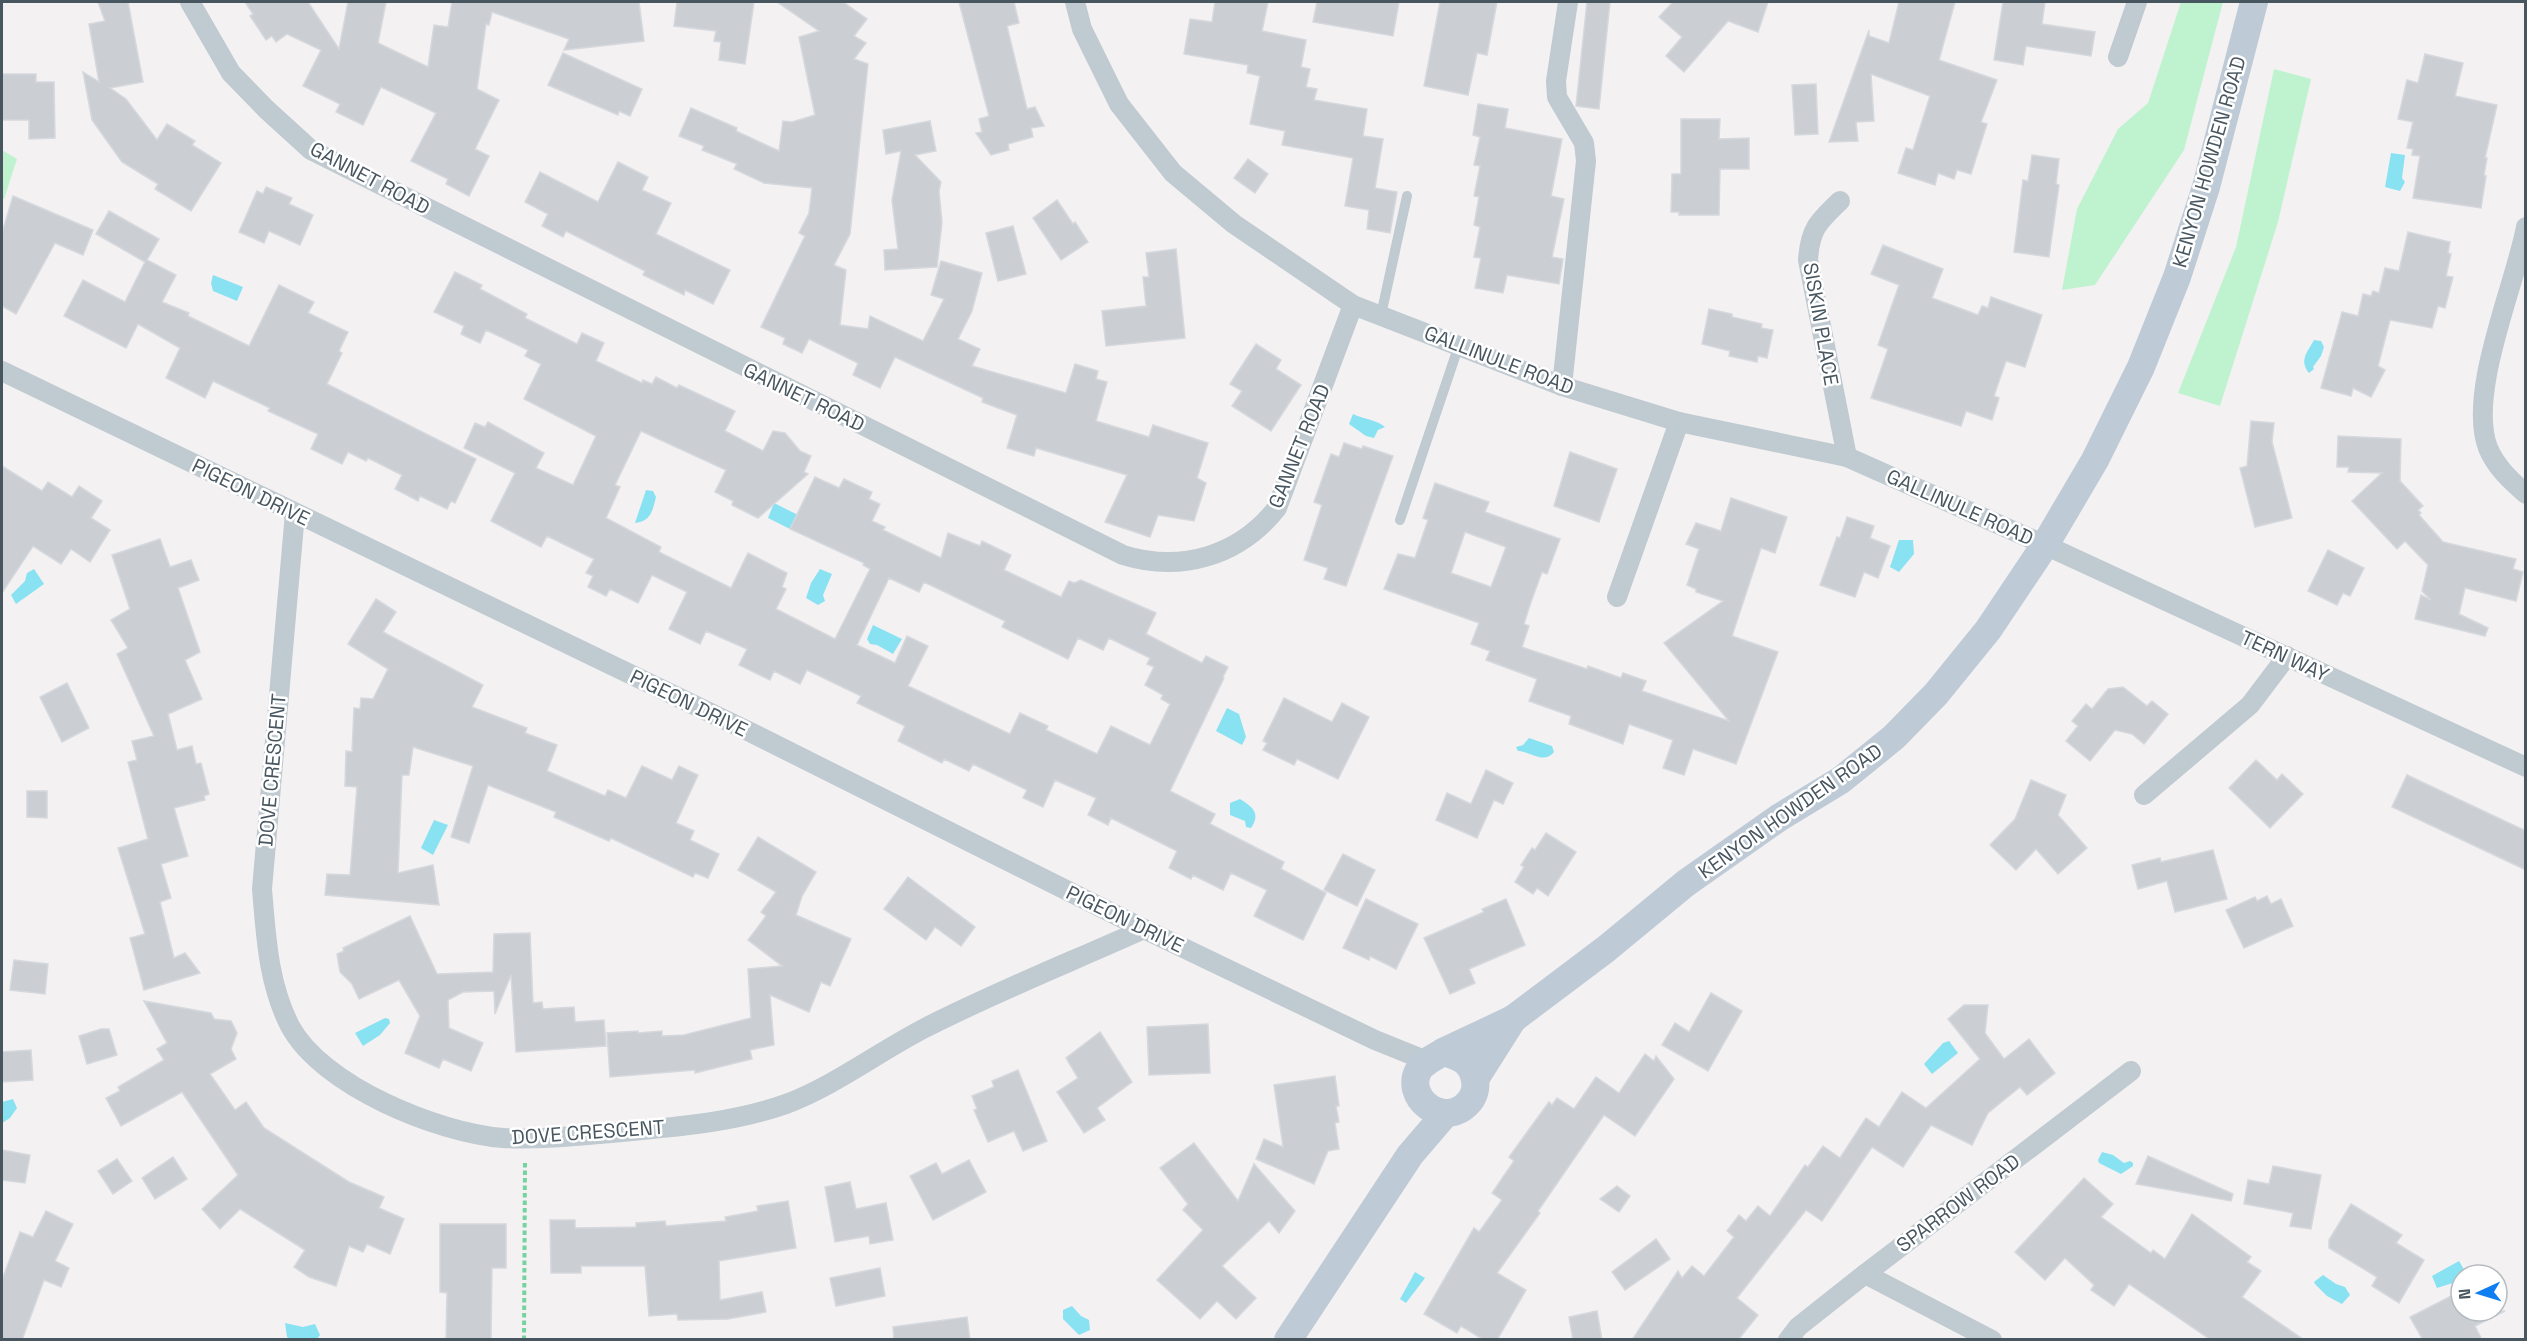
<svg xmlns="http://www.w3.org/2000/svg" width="2527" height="1341" font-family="'Space Grotesk',sans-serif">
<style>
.green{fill:#bff3d0}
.water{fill:#89e2f2}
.building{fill:#cbcfd4;stroke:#d5d8dd;stroke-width:1.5;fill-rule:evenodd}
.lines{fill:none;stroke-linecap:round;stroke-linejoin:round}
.path{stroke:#74d39f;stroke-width:4;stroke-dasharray:4.5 3;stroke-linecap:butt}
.lane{stroke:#bfcad1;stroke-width:10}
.street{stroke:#bfcad1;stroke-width:20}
.secondary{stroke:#becbd6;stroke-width:28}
.labels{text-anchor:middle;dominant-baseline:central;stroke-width:5;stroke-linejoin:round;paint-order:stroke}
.street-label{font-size:20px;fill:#485660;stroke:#fff}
</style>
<rect width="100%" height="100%" fill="#f4f1f2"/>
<!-- green -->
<g class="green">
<path d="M2181,2h42l-39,148 -89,135 -33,5 15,-81 41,-80 30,-26z"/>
<path d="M2274,69l37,10 -33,143 -58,184 -42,-13 58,-146z"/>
<path d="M2,150l15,9 -13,40h-2z"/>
</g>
<!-- water -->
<g class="water">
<path d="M2391,153l14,2 -3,23 3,4 -5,9 -15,-4z"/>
<path d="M213,275l30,12 -6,14 -24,-10 -2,-8z"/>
<path d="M2314,340l7,1 3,6 -3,9 -8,11 1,2 -5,4c-10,-13 -2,-20 5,-33z"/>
<path d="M1353,414c10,5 25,6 32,13l-7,3 -4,8 -8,-2 -17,-12z"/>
<path d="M646,490l7,1 3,6c-4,15 -5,24 -21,26z"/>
<path d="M774,503l28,14 -6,15 -28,-14z"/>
<path d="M1899,540h14l1,14 -15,18 -9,-5z"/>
<path d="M34,569l10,15 -28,20 -5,-9 14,-14 2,-8z"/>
<path d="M820,569l12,5 -9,21 2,6 -7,4 -12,-7 5,-15z"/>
<path d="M873,625l29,14 -9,15 -16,-9 -7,-1 -3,-5z"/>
<path d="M1227,708l12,6 7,23 -4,8 -26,-14z"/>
<path d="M1529,738l23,8 2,6c-10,13 -24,-1 -36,-1l-2,-4 7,-2z"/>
<path d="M1240,799c13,8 21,15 11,29l-5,-1 -1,-6 -15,-6v-12z"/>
<path d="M434,820l14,5 -15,30 -12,-7z"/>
<path d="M385,1018l4,1 1,4 -10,12 -17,11 -8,-13z"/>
<path d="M1949,1041l9,12 -26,21 -8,-10 19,-21z"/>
<path d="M13,1099l4,9 -7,10 -8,5v-21z"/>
<path d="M2102,1152l11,3 11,8 6,-2 3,2v3l-12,8 -22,-11 -1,-3z"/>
<path d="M2459,1261l7,12 -5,2v8l-5,-1 -19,6 -5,-12z"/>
<path d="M1415,1272l10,6 -19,25 -6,-4z"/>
<path d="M2323,1275l13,9 9,3 5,8 -8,9 -15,-8 -12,-12 -1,-2z"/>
<path d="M1072,1306l9,10 8,4 1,10 -11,5 -16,-16v-9z"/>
<path d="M285,1323l18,4 12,-3 5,11 -3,4h-27l-3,-2z"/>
</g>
<!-- building -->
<g class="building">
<path d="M98,2h30l15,80 -33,6 16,11 31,41 10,-16 28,17 -3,4 29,18 -30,48 -36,-22 3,-5 -36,-22 -30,-42 -9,-48 16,10 -10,-58 16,-3z"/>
<path d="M245,2h63l31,47 9,-47h38l-8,41 50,24 6,-42 14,2 4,-25h187l5,39 -80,9 5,-11 -77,-27 -3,13 -3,-1 -9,65 22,11 -24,49 14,7 -20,40 -23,-12 2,-5 -37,-18 25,-48 -55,-26 -18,38 -27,-13 4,-8 -37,-18 18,-36 -34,-16 -11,8 -4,-6 -6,4 -16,-24 3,-2z"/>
<path d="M677,2h77l-9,62 -26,-4 2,-18 -7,-1 2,-10 -42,-5z"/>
<path d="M777,2h66l24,17 -13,17 12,7 -12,16 14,5 -18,170 -16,31 12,5 -6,55 28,4 2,-13 53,25 21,-42 -13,-4 10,-34 41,12 -10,38 -14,28 22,10 -8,17 94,27 9,-29 23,7 -2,8 11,3 -11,39 53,16 4,-12 55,18 -11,35 9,5 -12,38 -36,-6 -8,22 -45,-15 22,-47 -91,-27 -2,8 -27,-8 10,-33 -35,-13 1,-4 -88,-41 -15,31 -27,-13 5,-12 -49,-24 -7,14 -19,-9 2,-6 -24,-11 44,-91 -6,-3 10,-20 3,-25 -48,-5 -30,-14 3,-5 -35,-14 2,-4 -25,-10 12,-28 46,20 -1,3 43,20 4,-30 9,1 23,-7 -16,-78 20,-6z"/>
<path d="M959,2h55l5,21 -12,3 20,83 8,-2 9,19 -13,2 2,9 -25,7 1,6 -18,5 -15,-22 6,-1 -3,-13 10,-3z"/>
<path d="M1215,2h53l-6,29 44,9 -5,27 9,2 -4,18 11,2 -3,11 53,9 -4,27 20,3 -8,49 22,4 -7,41 -23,-4 2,-19 -24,-4 8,-48 -71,-13 3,-14 -35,-7 10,-48 -13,-3 1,-8 -64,-11 6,-35 22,3z"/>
<path d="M1317,2h82l-6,34 -80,-14z"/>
<path d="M1440,2h57l-10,53 -10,-2 -9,42 -44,-9z"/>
<path d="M1587,2h23l-11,107 -23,-3z"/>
<path d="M1673,2h95l-10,30 -30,-11 -44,51 -18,-16 16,-19 -23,-20z"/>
<path d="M1899,2h56l-16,58 58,20 -16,42 6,2 -16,50 -14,-4 -3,9 -16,-6 -3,12 -37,-12 8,-25 7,2 17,-54 -59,-22 3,47 -18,1 2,19 -29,1 40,-112v6l20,7z"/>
<path d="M2003,2h42l-3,22 53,8 -4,24 -65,-10 -3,19 -29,-5z"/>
<path d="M563,53l79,36 -12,27 -11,-5 -1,4 -70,-30z"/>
<path d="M2425,54l38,9 -8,33 42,9 -12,53h2l-3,17 2,1 -5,32 -68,-10 7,-42 -8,-1 1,-6 -6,-1 6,-26 -15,-3 9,-39 11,3z"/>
<path d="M2,74h34v8h18l1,56 -26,1v-19h-27z"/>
<path d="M1816,84l2,50 -23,1 -3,-50z"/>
<path d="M1478,104l30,5 -3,19 57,11 -11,57 13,3 -12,58 11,2 -4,25 -52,-9 -4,18 -28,-5 6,-30 -7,-1 6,-30 -6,-2 5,-28 -5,-1 6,-30 -6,-1 6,-28 -7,-2z"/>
<path d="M1681,119h39l-1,20 30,-1v31h-29l-1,46h-40v-3h-8l1,-38h9z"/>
<path d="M930,121l6,30 -21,4 26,27 -2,9 3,31 -5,45 -52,3 -1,-20 14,-1 -6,-49 9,-49 -15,3 -3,-24z"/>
<path d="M2032,155l27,4 -3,25 3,1 -10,72 -35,-5 9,-72 5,1z"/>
<path d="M1248,159l20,15 -13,19 -21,-15z"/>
<path d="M618,162l30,15 -6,13 29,13 -15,31 74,36 -17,34 -28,-14 -1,5 -41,-20 2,-4 -79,-40 -3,6 -21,-11 6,-12 -23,-12 15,-30 58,30z"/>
<path d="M266,187l26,11 -3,6 24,11 -13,30 -31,-14 -5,12 -25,-11 18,-41 6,3z"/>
<path d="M13,196l80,34 -10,25 -28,-12 -39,71 -14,-8v-73z"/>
<path d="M1057,200l16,24 2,-2 13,20 -27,18 -28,-42z"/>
<path d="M109,211l50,28 -12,21 29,15 -14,27 27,11 -1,3 61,30 30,-61 35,17 -6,11 40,19 -9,19 3,2 -15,31 149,75 -21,44 -4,-2 -4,8 -27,-13 -2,5 -23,-12 7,-14 -34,-17 -2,3 -18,-9 -6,12 -31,-15 7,-15 -50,-23 2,-3 -57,-27 -8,17 -39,-20 14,-30 -42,-24 -12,24 -62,-32 19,-36 42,22 20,-40 -49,-28z"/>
<path d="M1013,226l13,48 -28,7 -12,-48z"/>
<path d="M2408,232l42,10 -2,11 3,1 -5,22 7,1 -8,31 -7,-2 -6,22 -42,-8 -12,46 7,4 -14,27 -18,-9 -2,8 -30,-8 21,-76 16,4 5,-22 8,2 2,-5 6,2 6,-25 14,3z"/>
<path d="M1883,245l60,24 -11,29 46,17 4,-9 6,2 3,-11 51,18 -17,52 -19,-6 -12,35 5,2 -7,22 -26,-9 -5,15 -90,-28 17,-49 -10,-4 21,-60 -28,-11z"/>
<path d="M1176,249l9,89 -79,8 -4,-35 44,-5 -3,-29h6l-3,-24z"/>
<path d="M455,272l27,13 -2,4 47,25 -2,4 52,26 5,-11 22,10 -8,18 46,22 1,-3 9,4 4,-7 21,11 2,-3 56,26 -10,20 38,20 10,-20 12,2 15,18 11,5 -7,16 4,2 -50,44 -26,-13 1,-4 -18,-9 11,-22 -85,-39 -26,54 5,2 -14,31 55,29 -2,5 72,36 17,-35 39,20 -5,14 4,2 -10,20 59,30 35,-70 -7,-4 1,-2 -74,-34 25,-52 24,11 5,-9 28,13 -3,7 11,5 -8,17 13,6 -2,3 58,28 7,-25 32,13 2,-5 29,14 -7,15 57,27 8,-16 5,2 7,-3 75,33 -10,21 56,29 4,-7 22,11 -5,10 1,1 -54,113 45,23 -5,10 74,38 -3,7 45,24 -23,47 -49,-24 13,-26 -36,-17 -8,17 -30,-15 -2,4 -22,-11 8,-17 -66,-33 -3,7 -20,-10 8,-17 -41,-18 -12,27 -20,-9 4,-8 -54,-26 -4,7 -25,-12 -2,4 -44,-22 7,-15 -48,-23 4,-7 -54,-26 -7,14 -26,-13 -4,9 -31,-15 8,-16 -41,-18 -6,13 -31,-15 18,-37 -35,-17 -14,28 -28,-14 -4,7 -18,-9 5,-11 -7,-3 8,-14 -47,-23 -6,11 -50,-26 24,-48 -51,-25 11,-25 10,4 3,-5 56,31 -8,15 37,17 23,-49 -72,-37 17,-35 -16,-8 3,-6 -42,-20 -6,13 -19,-9 3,-8 -30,-14zM889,578l30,14 5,-10 81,39 -3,6 66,32 10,-21 25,12 6,-12 41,20 -3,6 7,3 -9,18 18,10 -2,4 9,5 -20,41 -39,-19 -14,28 -51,-24 2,-4 -28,-13 -10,21 -102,-48 20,-40 -21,-10 -12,27 -38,-18z"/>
<path d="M1709,309l23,5v3l30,7 -1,4 12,2 -6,28 -9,-2 -1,6 -28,-6 1,-5 -28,-7z"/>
<path d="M1256,344l25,16 -5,9 25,16 -30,46 -39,-25 10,-15 -12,-7z"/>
<path d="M2251,421l23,2 -2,19 20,76 -37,9 -15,-59 7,-2z"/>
<path d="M2338,436l63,3 -1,42 23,25 -5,4 3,3 -2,2 24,27 73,17 -3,10 10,3 -7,29 -51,-13 -6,26 29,14 -3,8 -70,-17 6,-24 10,5 -9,-9 6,-26 -23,-24 -8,8 -45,-48 30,-28 -34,-1 1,-5h-12z"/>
<path d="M1344,443l18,6 1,-3 30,10 -47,130 -22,-7 4,-11 -24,-8 18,-55 -8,-3 17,-48 8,3z"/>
<path d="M1570,452l47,17 -18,53 -45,-16z"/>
<path d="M2,466l40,25 6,-9 24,15 7,-11 23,15 -11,17 19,12 -20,32 -19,-13 -10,15 -28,-18 -31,47z"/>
<path d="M1435,483l54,19 -4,10 75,27 -13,35 -5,-2 -11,30 -7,22 5,2 -7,21 65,22 1,-3 33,12 2,-5 23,8 -4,10 87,30 -65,-78 59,-42 -27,-9v-3l-9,-4 12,-36 -13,-5 10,-21 25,8 10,-33 56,19 -12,36 -14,-5 -29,88 46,16 -42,112 -43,-15 -9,26 -21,-7 10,-28 -44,-16 -6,20 -54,-20 2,-8 -42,-15 8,-22 -51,-19 4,-9 -19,-7 8,-21 -95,-34 14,-35 17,4 13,-38 -5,-2zM1465,532l41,15 -15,40 -40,-14z"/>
<path d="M1847,517l27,9 -4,12 20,8 -12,32 -14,-6 -9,25 -35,-12 17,-48 3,1z"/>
<path d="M160,539l10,28 21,-7 8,20 -21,8 22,64 -15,8 17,39 -34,15 9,36 15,-4 4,18 5,-1 8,31 -5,2 1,4 -31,8 14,48 -27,8 10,34 -11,4 14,56 11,-5 15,20 -56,17 -14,-52 15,-4 -27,-86 30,-9 -20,-77 9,-2 -5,-19 22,-5 -37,-82 11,-6 -17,-28 19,-11 -18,-54z"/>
<path d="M2328,550l36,18 -14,28 -7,-3 -6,12 -29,-14z"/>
<path d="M376,599l20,13 -13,20 100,53 -11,22 55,21 -2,5 32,12 -10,26 58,25 3,-6 18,8 16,-32 30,14 7,-14 19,9 -22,48 18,8 -4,9 29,14 -11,24 -13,-5 -2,4 -82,-39 -2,3 -55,-24 2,-5 -68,-27 -19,58 -18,-6 22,-71 -60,-19 -4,28h-7l-4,98 35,-8 6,40 -114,-10 2,-21 23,1 7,-88 -12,-1 1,-35 6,1 2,-44 6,1 1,-11 12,1 15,-30 -40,-25z"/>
<path d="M67,683l22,45 -27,14 -22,-45z"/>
<path d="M2123,687l24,19 5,-5 16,13 -24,30 -12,-10 -17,-4 -25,31 -24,-20 12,-15 -6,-5 14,-17 6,5 16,-20z"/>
<path d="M1284,698l48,24 10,-19 27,14 -31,62 -41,-20 -3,6 -31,-15 4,-7 -4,-2z"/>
<path d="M2256,760l21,20 5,-6 21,20 -33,34 -41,-40z"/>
<path d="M1486,770l27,13 -10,21 -9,-4 -17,38 -41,-18 11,-27 24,11z"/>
<path d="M2407,775l119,56v39l-134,-63z"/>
<path d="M2031,780l35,15 -8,20 29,33 -29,26 -22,-25 -20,21 -26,-25 25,-26z"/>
<path d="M27,791h20v27l-20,-1z"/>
<path d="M1546,833l30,19 -28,44 -11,-8 -4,6 -18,-12 9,-15 -3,-2 11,-17 3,2z"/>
<path d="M758,837l58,35 -14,24 -6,19 55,24 -21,47 -9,-4 -12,30 -39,-17 4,50 -24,5 2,9 -57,14v-3l-85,7 -3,-44 31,-2v2l24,-2v5l22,-1 67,-17 -3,-49 34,-3 -34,-26 18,-24 -5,-4 15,-20 -38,-22z"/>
<path d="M2213,850l14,49 -52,13 -8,-31 -29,8 -6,-24 28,-7 1,4z"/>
<path d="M1343,854l32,16 -18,36 -33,-16z"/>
<path d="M908,877l67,50 -14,19 -26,-19 -9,13 -42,-31z"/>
<path d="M2267,896l4,8 10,-5 12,27 -49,22 -18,-38 29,-13 2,4z"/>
<path d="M1366,899l52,25 -22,45 -26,-13 -1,4 -26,-12z"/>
<path d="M1506,899l19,46 -56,24 6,14 -25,11 -26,-56 60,-26 -2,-3z"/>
<path d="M410,916l27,58 56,-2 1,-38 36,-1 3,70 9,-1 1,7 31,-2 1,15 29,-2 2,26 -90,6 -5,-77 -16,39 -1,-23 -31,1 -15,8 1,28 34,15 -12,28 -28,-12 -4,9 -34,-15 15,-37 -21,-36 -40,19 -7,-15 -12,-12 -3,-18 7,-3 -1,-3z"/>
<path d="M14,960l34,4 -3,30 -35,-4z"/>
<path d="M1711,993l31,18 -34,60 -46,-26 13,-22 14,9z"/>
<path d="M144,1001l67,12 3,6 17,2 6,12 -6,16 5,10 -26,15 25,36 11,-8 18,26 85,54 35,15 -5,11 25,11 -14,35 -23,-10 -4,8 -14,-6 -13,40 -27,-9 -15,-10 11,-17 -65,-41 -20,20 -18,-20 36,-34 -56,-83 -61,34 -15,-28 14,-7 -2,-4 46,-27 -7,-11 10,-6z"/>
<path d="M1964,1005h24l-3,28 19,26 25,-20 26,34 -28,22 -7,-8 -32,26 -16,32 -41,-20 -28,42 -31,-20 -50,74 -16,-11 -69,88 21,17 -20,25h-106l46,-69 4,7 10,-12 12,10 30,-39 -7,-6 12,-16 7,6 12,-15 12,10 35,-51 3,2 15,-21 17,12 26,-40 13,9 23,-35 24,16 54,-49 -32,-40z"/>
<path d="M1208,1024l2,49 -61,2 -2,-48z"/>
<path d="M101,1029h8l8,26 -30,9 -8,-28z"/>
<path d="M1100,1032l32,50 -35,26 8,12 -21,13 -27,-41 21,-14 -12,-20z"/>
<path d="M31,1050l2,30 -31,2v-30z"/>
<path d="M1645,1054l9,7 2,-5 18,23 -39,57 -31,-21 -66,96 2,2 -43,60 29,17 -29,50h-13l-23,-14 -4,7 -33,-19 50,-86 5,4 23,-32 -10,-7 22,-32 -5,-4 40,-55 3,3 5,-7 17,11 22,-32 23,16z"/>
<path d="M1018,1070l29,71 -24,10 -9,-20 -26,11 -14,-32 3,-1 -5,-13 22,-9 -2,-6z"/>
<path d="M1335,1076l4,30h-3l3,16 -4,1 4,26 -11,2 -14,33 -58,-25 8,-20 19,8 -9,-62z"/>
<path d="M1194,1143l44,58 16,-37 41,47 -16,22 -10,-12 -47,45 34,32 -20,21 -19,-18 -17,18 -43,-39 46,-50 -20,-20 5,-6 -28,-36z"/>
<path d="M2,1150l28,5 -5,28 -23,-3z"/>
<path d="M2148,1156l85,38 -2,7 -95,-17z"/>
<path d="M173,1157l14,22 -32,20 -13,-21z"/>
<path d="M117,1159l15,22 -19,13 -15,-23z"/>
<path d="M969,1160l17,32 -53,28 -23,-44 26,-13 6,11z"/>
<path d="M2273,1166l48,9 -10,54 -21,-3 3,-13 -49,-9 4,-24 21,4z"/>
<path d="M2084,1178l29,26 -12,13 50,36 2,-3 12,9 27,-45 59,43 -4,5 14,9 -19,26 62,43h-93l-82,-56 -15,22 -23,-16 3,-5 -29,-27 -20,22 -30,-28z"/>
<path d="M850,1182l6,27 30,-6 7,37 -23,4 -1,-8 -34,6 -10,-55z"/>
<path d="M1617,1186l13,10 -11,16 -19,-13z"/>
<path d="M788,1201l8,47 -77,13 1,39 42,-8 4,20 -38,7 -50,1 -1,-6 -28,2 -4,-50h-64v7h-30l-1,-53h25v8l61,-1v-4l29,-2 1,5 60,-5 -1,-4 33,-6 -1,-5z"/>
<path d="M2351,1204l51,31 -6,8 28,17 -25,43 -27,-17 5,-9 -48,-29v-8z"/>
<path d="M46,1211l27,13 -18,37 14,7 -8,19 -17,-7 -22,60h-20v-60l18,-48 13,5z"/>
<path d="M440,1224h66v44h-14l-1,72h-45l1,-47 -7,-1z"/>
<path d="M1656,1239l14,20 -45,31 -13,-18z"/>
<path d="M880,1268l5,28 -49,10 -6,-28z"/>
<path d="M2461,1291v20h44l-30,15 7,14h-59l-13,-23z"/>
<path d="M1597,1311l5,29h-29l-4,-23z"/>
<path d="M967,1317l3,23h-76l-1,-13z"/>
</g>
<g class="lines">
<!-- path -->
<path class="path" d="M524,1340l1,-180"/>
<!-- lane -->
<g class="lane">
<path d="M1381,315l26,-119"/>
<path d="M1400,520l59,-175"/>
</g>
<!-- street -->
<g class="street">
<path d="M190,2l41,71 35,36 45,41 812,405c58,18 116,1 154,-47l76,-203"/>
<path d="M1075,2l7,27 37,75 54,69 61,51 119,81 209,81 117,36 168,35 198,88 481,222"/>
<path d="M2118,57l19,-55"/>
<path d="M1840,201c-22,21 -30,28 -32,59l39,197"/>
<path d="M2526,227c-11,59 -59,166 -38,221 8,19 22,32 38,46"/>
<path d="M2,371l746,360 396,198 231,111 52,21"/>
<path d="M1562,386l24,-225 -2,-18 -27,-46 -1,-16 12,-79"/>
<path d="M295,513l-33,376c4,47 6,94 28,137 32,60 148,107 213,112 36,2 72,-2 108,-5 59,-6 118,-9 175,-29 48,-18 91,-51 137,-75 72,-37 148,-67 221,-100"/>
<path d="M1617,597l62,-175"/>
<path d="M2144,795l106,-90 37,-49"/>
<path d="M1865,1274l127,66"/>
<path d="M1788,1340l10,-13 67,-53 266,-203"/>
</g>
<!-- secondary -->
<g class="secondary">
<path d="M1443,1052l70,-33 93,-70 80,-66 94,-66 61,-37 53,-43 42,-43 52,-64 57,-85 50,-85 46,-93 36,-90 29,-90 48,-185"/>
<path d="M1443,1052c14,4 27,8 31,24 3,9 1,19 -5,26 -25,29 -68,-6 -49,-34 6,-7 15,-11 23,-16z"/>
<path d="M1475,1079l38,-60"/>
<path d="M1288,1340l122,-185 36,-42"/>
</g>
</g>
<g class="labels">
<!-- street labels -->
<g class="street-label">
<text transform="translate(2209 162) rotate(-74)">KENYON HOWDEN ROAD</text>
<text transform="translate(370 178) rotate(28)">GANNET ROAD</text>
<text transform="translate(1821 324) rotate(80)">SISKIN PLACE</text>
<text transform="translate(1499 360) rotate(21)">GALLINULE ROAD</text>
<text transform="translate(804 397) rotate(26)">GANNET ROAD</text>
<text transform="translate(1299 446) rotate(-68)">GANNET ROAD</text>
<text transform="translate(251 492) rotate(26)">PIGEON DRIVE</text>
<text transform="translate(1960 507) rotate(24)">GALLINULE ROAD</text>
<text transform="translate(2285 656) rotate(25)">TERN WAY</text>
<text transform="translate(689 703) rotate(26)">PIGEON DRIVE</text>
<text transform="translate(272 770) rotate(-85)">DOVE CRESCENT</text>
<text transform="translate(1790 811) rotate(-35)">KENYON HOWDEN ROAD</text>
<text transform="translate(1125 919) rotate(26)">PIGEON DRIVE</text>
<text transform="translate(588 1132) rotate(-4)">DOVE CRESCENT</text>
<text transform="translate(1958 1203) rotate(-37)">SPARROW ROAD</text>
</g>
</g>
<!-- border -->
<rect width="2527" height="1341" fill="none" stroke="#485660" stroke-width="6"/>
<!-- north arrow -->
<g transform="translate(2479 1293) rotate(266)"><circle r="28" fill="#ffffff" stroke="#b6bbbf" stroke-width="1.5"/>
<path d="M0-4.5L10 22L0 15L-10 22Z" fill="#0e7ef1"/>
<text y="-9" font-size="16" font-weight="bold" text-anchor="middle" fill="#485660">N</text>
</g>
</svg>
